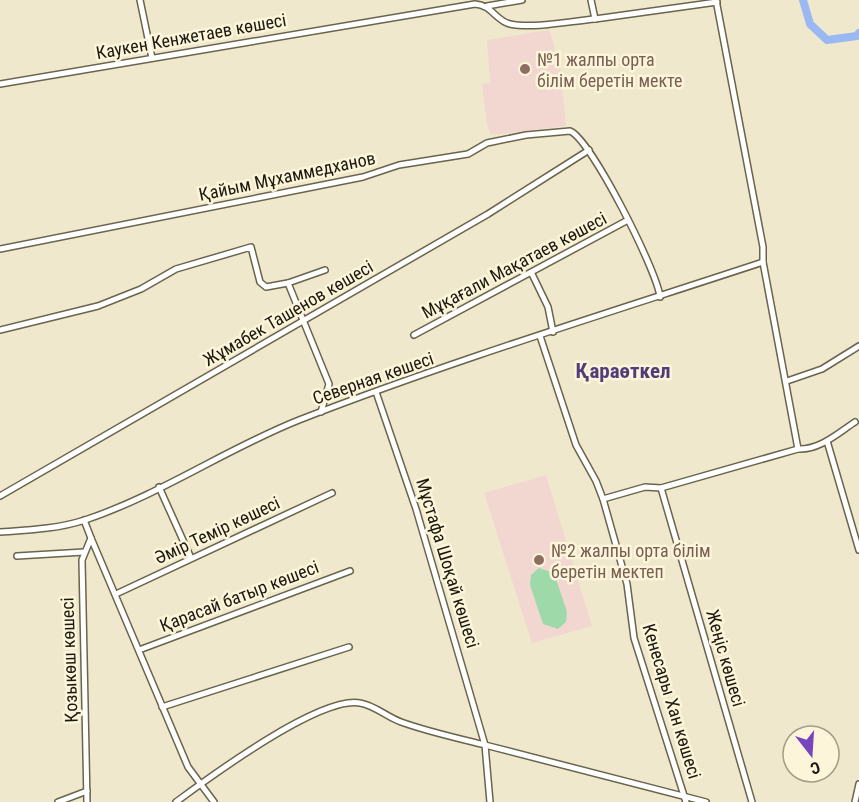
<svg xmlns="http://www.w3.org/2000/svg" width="859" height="802" font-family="'Roboto Condensed',sans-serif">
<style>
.education{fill:#f1d7d0}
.green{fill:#9edaa9}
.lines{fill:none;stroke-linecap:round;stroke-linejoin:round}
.river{stroke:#9ab9f2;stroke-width:8}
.minor-casing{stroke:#6a644c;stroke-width:8}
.minor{stroke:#fff;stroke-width:5}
.education-dot{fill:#8d6e63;stroke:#fcf5d9;stroke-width:2}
.labels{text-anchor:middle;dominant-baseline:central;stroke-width:5;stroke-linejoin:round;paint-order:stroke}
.street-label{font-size:18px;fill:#1b180f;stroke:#fcf5d9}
.education-label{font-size:18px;fill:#785e54;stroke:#fcf5d9;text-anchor:start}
.quarter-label{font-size:21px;font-weight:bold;fill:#523c79;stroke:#fcf5d9}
</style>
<rect width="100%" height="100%" fill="#efe8cc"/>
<!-- education -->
<g class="education">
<path d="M549,30l5,14v11h5l7,71 -75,9 -4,-10 -5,-41 8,-1 -3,-43z"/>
<path d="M546,475l46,151 -60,17 -48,-150z"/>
</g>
<!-- green -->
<path class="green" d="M539,568l15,5 13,39 -1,10 -8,7 -15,-5 -13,-39 1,-10z"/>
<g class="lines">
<!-- river -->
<path class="river" d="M803,0l7,24 17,16 30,-4 2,-3"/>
<!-- minor casing -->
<g class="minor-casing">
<g id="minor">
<path d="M140,0l12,58"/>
<path d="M591,0l4,19 122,-17"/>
<path d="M716,0l47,247v15l35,187"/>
<path d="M487,6l35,-6"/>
<path d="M0,84l475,-80c17,1 21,17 35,20 23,5 61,-3 85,-5"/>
<path d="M0,249l363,-72 36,-12 69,-11 19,-11 39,-8 44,-4c21,8 88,142 90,166"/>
<path d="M532,274l16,33 5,25"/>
<path d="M288,283l37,-13"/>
<path d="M0,330l98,-24 43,-17 35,-20 75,-22 9,35 6,5 22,-4 41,101 -8,28"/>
<path d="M414,335l214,-115"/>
<path d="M540,336l36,109 20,36 7,18 24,85 7,54 52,164"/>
<path d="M787,381l35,-12 37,-23"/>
<path d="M376,392l40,117 69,236 221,57"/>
<path d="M827,441l32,109"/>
<path d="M159,487l32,71"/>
<path d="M661,488l91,314"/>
<path d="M0,496l488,-282 101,-64"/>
<path d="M603,499l42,-12 16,1 137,-39c22,1 40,-16 57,-27"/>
<path d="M84,520l7,18 -9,22 5,242"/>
<path d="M0,532c29,-2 57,-3 85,-12 75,-25 141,-71 214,-100 152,-59 309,-107 464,-158"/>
<path d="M91,538l97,229 26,35"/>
<path d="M17,556l67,-4"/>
<path d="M116,594l216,-101"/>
<path d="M139,650l211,-79"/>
<path d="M162,707l187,-60"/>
<path d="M58,802l29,-11"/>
<path d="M176,802c34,-25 143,-106 184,-99 14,2 27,14 41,19 28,10 56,16 84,23l5,57"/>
<path d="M855,802l4,-18"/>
</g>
</g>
<!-- minor -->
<use href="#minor" class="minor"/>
</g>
<!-- markers -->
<g class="education-dot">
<circle cx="525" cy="69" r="6"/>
<circle cx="539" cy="560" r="6"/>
</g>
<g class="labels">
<!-- street labels -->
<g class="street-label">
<text transform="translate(191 36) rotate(-10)">Каукен Кенжетаев көшесі</text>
<text transform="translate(287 176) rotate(-12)">Қайым Мұхаммедханов</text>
<text transform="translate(514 265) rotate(-28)">Мұқағали Мақатаев көшесі</text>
<text transform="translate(288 313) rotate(-30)">Жұмабек Ташенов көшесі</text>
<text transform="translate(373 378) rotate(-19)">Северная көшесі</text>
<text transform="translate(217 530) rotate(-25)">Әмір Темір көшесі</text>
<text transform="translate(448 563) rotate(73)">Мұстафа Шоқай көшесі</text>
<text transform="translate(239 596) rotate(-21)">Қарасай батыр көшесі</text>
<text transform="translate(726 658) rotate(74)">Жеңіс көшесі</text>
<text transform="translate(69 660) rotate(-92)">Қозыкөш көшесі</text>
<text transform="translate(672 701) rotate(73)">Кенесары Хан көшесі</text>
</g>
<!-- education labels -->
<g class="education-label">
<text x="537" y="59">№1 жалпы орта<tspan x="537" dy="21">білім беретін мекте</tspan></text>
<text x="551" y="550">№2 жалпы орта білім<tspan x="551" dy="21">беретін мектеп</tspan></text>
</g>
<!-- quarter labels -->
<g class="quarter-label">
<text x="623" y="371">Қараөткел</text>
</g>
</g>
<!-- north arrow -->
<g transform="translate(811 754) rotate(163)"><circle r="28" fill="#fcf5d9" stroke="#a29d88" stroke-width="1.5"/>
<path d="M0-4.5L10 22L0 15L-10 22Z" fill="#7746be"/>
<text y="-9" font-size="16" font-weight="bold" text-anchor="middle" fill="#1b180f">С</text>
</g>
</svg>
